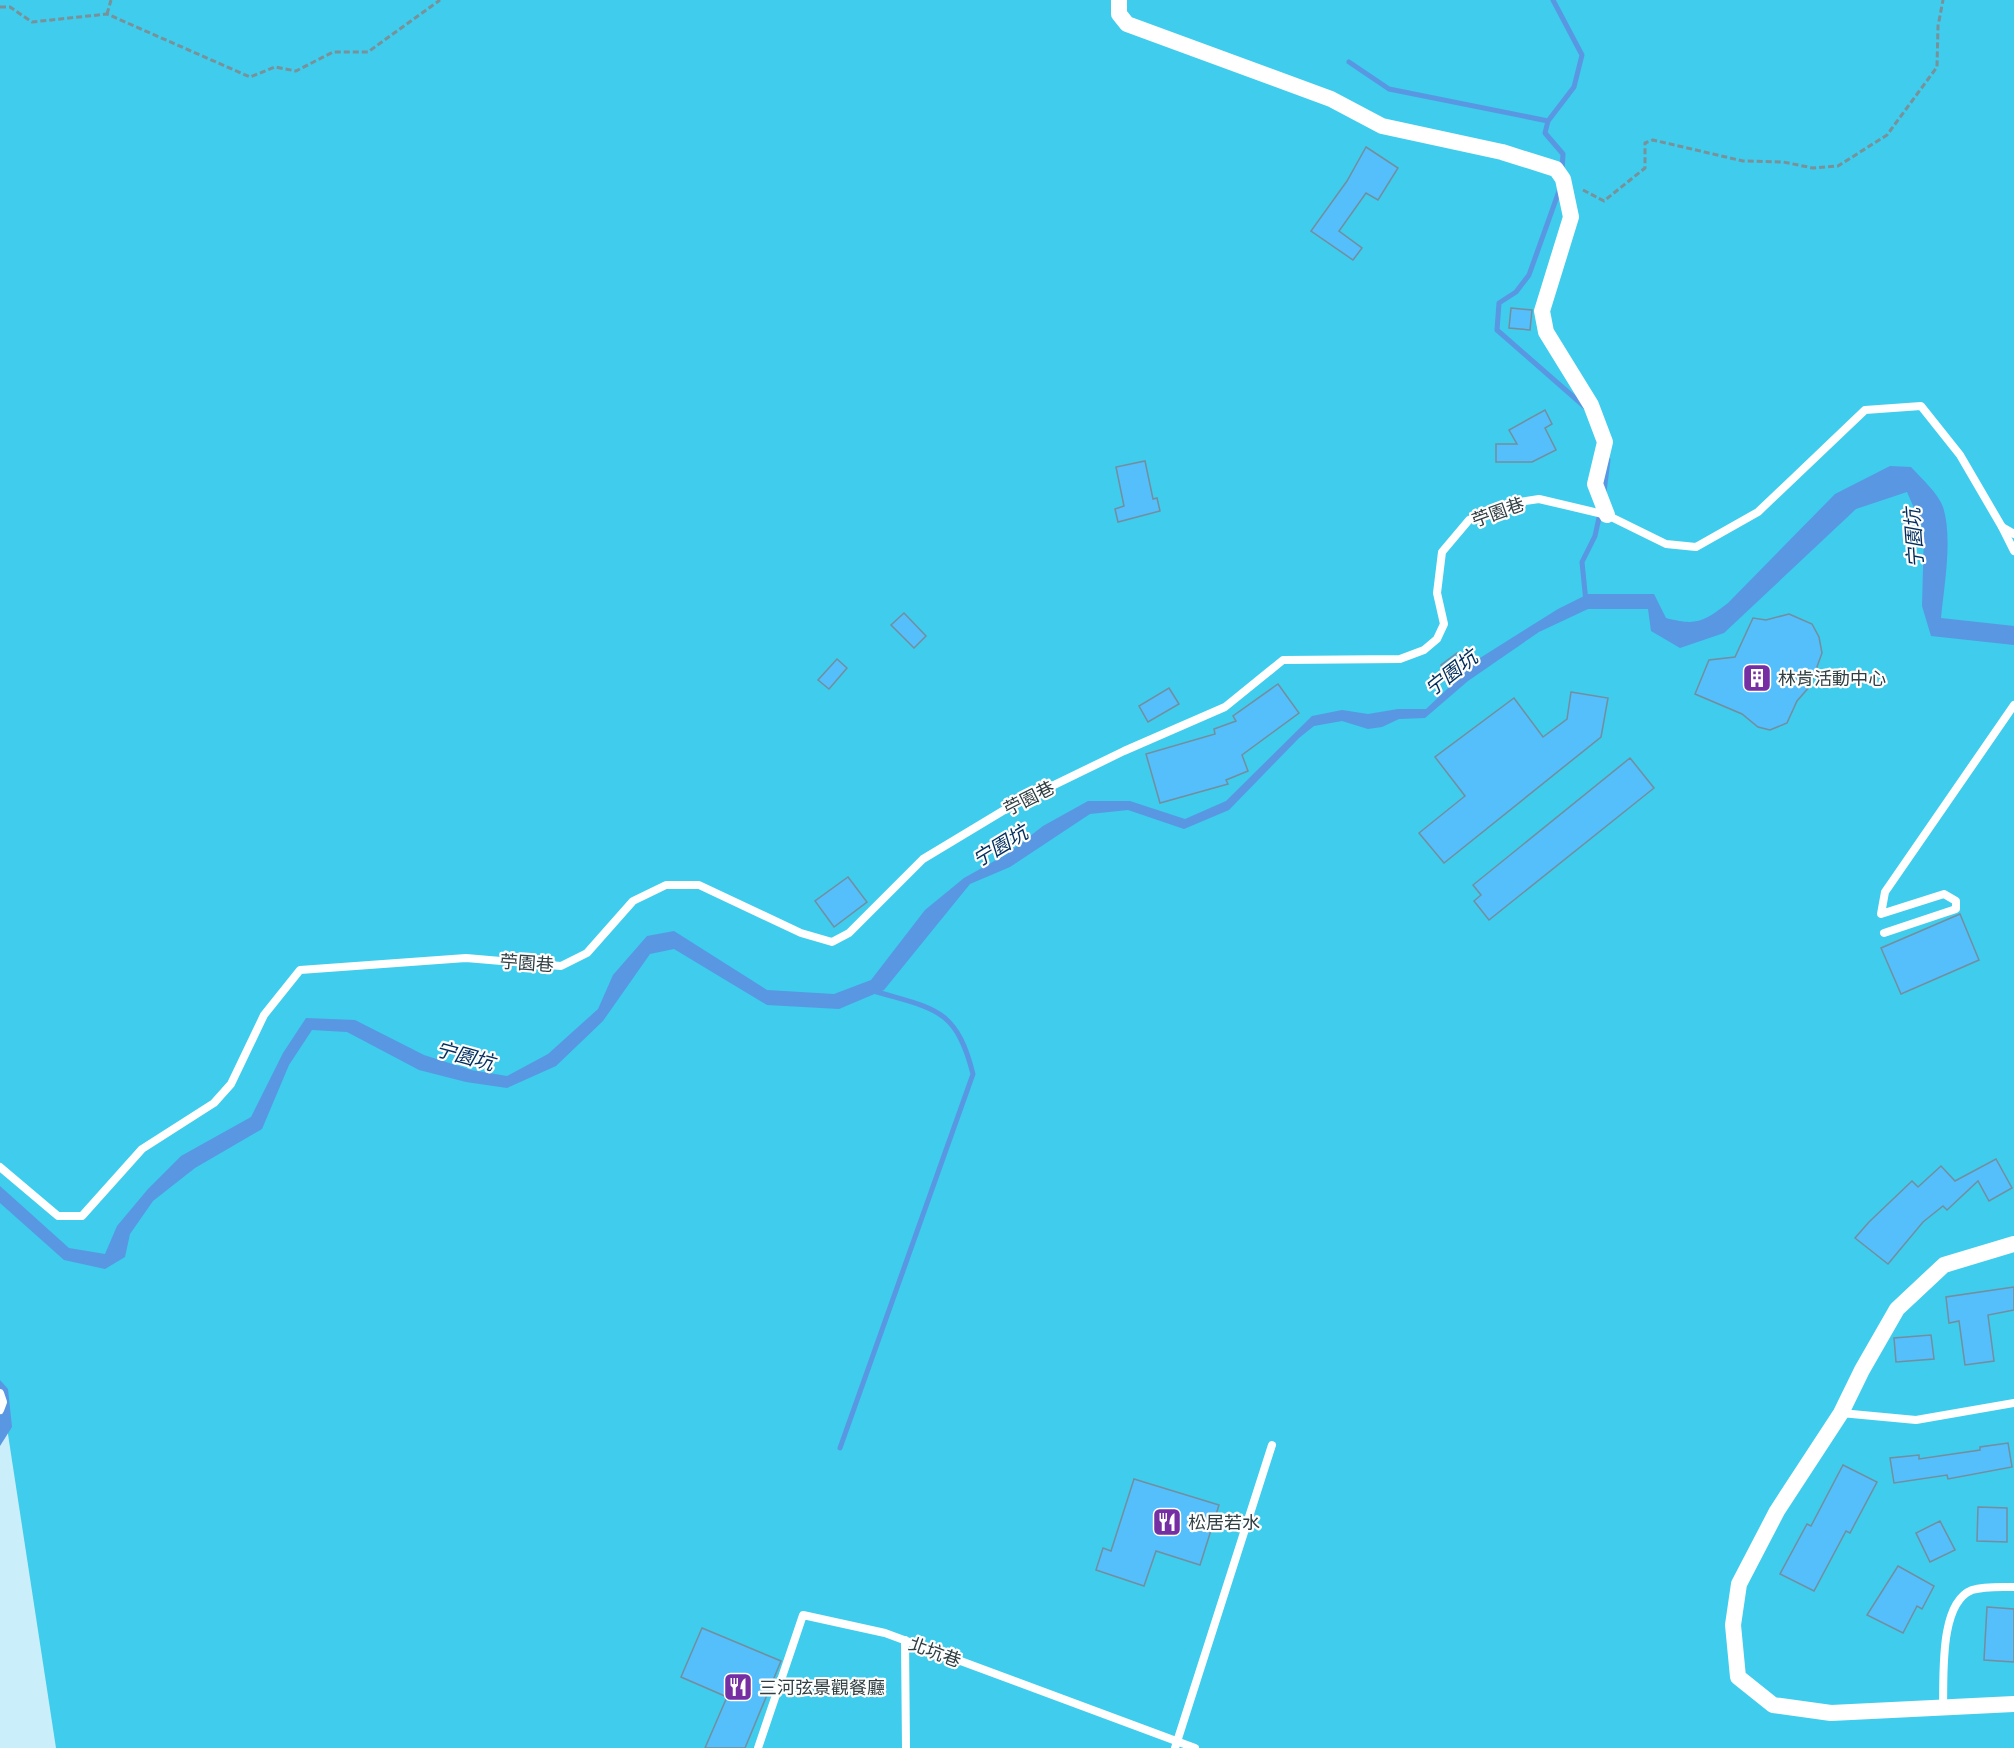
<svg xmlns="http://www.w3.org/2000/svg" width="2014" height="1748" font-family="Poppins,'Noto Sans TC',sans-serif">
<style>
.green{fill:#3fcced}
.water{fill:#5997e2}
.lines{fill:none;stroke-linecap:round;stroke-linejoin:round}
.stream{stroke:#5997e2;stroke-width:5}
.building{fill:#54bffa;stroke:#738e9f;stroke-width:1.5}
.path{stroke:#799299;stroke-width:3;stroke-dasharray:6 3;stroke-linecap:butt}
.service{stroke:#fff;stroke-width:8}
.minor{stroke:#fff;stroke-width:16}
.labels{text-anchor:middle;dominant-baseline:central;stroke-width:4.5;stroke-linejoin:round;paint-order:stroke}
.street-label{font-size:18px;fill:#303f43;stroke:#fff}
.poi-label{font-size:18px;fill:#303f43;stroke:#fff;text-anchor:start}
.water-label{font-size:20px;font-style:italic;fill:#022e5d;stroke:#fff}
</style>
<rect width="100%" height="100%" fill="#caeffa"/>
<!-- green -->
<path class="green" d="M0,0h2014v1748h-1958l-56,-366z"/>
<!-- water -->
<g class="water">
<path d="M1890,466l21,1c10,11 27,26 32,40 10,31 1,79 -2,111l73,8v19l-83,-9 -9,-30 2,-75 -17,-39 -51,17 -132,124 -44,15 -29,-17 -3,-22h-60l-49,23 -71,49 -43,37 -26,1 -17,8 -14,2 -26,-8 -28,5 -15,12 -70,72 -45,19 -56,-19 -38,4 -80,53 -40,17 -86,106 -45,19 -72,-4 -93,-56 -24,5 -47,67 -47,45 -49,22 -41,-6 -47,-12 -72,-38 -35,-2 -23,35 -27,64 -67,39 -42,33 -23,33 -5,23 -20,12 -41,-9 -64,-57v-17l69,62 36,6 12,-28 31,-37 33,-33 70,-39 32,-64 23,-35 49,2 69,35 47,15 36,6 41,-22 50,-45 15,-34 34,-39 27,-5 93,59 67,4 37,-14 54,-70 39,-32 43,-24 36,-28 45,-25h42l55,18 41,-18 86,-85 30,-6 26,4 30,-5h28l54,-51 78,-49 30,-15h66l12,24c31,8 37,4 62,-15l107,-109z"/>
<path d="M0,1380l8,9 4,38 -12,19z"/>
</g>
<g class="lines">
<!-- stream -->
<g class="stream">
<path d="M1553,0l29,55 -8,32 -26,34 -3,12 18,21 -1,16"/>
<path d="M1349,62l40,27 159,32"/>
<path d="M1559,191l-30,84 -13,17 -17,11 -2,27 88,77"/>
<path d="M1604,492l4,-32"/>
<path d="M1586,602l-4,-40 13,-26 5,-23"/>
<path d="M840,1448l133,-374c-17,-67 -39,-65 -99,-83"/>
</g>
</g>
<!-- building -->
<g class="building">
<path d="M1366,147l32,21 -20,32 -12,-7 -27,38 23,17 -9,12 -42,-29 36,-50z"/>
<path d="M1511,308l21,2 -2,20 -21,-2z"/>
<path d="M1545,410l7,14 -7,4 11,22 -24,12h-36v-18h21l-8,-14z"/>
<path d="M1145,461l8,38 4,-1 3,13 -42,11 -3,-13 9,-3 -8,-39z"/>
<path d="M904,613l22,23 -12,12 -23,-23z"/>
<path d="M1789,614l23,10 7,13 3,16 -12,33 -13,15 -10,22 -17,7 -12,-3 -16,-13 -47,-20 14,-34 26,-3 18,-39 13,2z"/>
<path d="M1457,653l8,12 -16,11 -8,-11z"/>
<path d="M837,659l10,9 -18,21 -11,-9z"/>
<path d="M1278,684l21,29 -57,42 6,16 -22,9 2,4 -68,19 -14,-49 69,-20 -1,-5 22,-8 -3,-5z"/>
<path d="M1169,688l10,16 -31,18 -9,-16z"/>
<path d="M1571,692l37,6 -7,39 -157,126 -25,-30 46,-37 -30,-39 79,-59 29,39 24,-18z"/>
<path d="M1630,758l24,30 -165,132 -15,-19 7,-6 -8,-10z"/>
<path d="M848,877l19,25 -33,25 -19,-26z"/>
<path d="M1960,914l19,46 -78,34 -20,-46z"/>
<path d="M1996,1159l16,29 -23,13 -11,-20 -31,29 -4,-4 -20,16 -35,42 -33,-26 14,-16 43,-41 6,6 23,-21 14,15z"/>
<path d="M2014,1287v23l-26,5 6,46 -29,4 -6,-44 -10,2 -3,-26z"/>
<path d="M1931,1335l3,24 -38,3 -2,-24z"/>
<path d="M2008,1443l4,24 -64,12 -1,-4 -53,8 -4,-25 29,-3v4l61,-9v-3z"/>
<path d="M1843,1465l34,17 -27,51 -4,-2 -32,60 -34,-17 27,-50 4,2z"/>
<path d="M1134,1479l85,26 -19,60 -44,-14 -12,35 -48,-16 7,-22 8,3z"/>
<path d="M1978,1507l29,1v34l-30,-1z"/>
<path d="M1940,1521l15,29 -25,12 -14,-29z"/>
<path d="M1898,1566l36,20 -12,23 -5,-3 -14,27 -36,-18z"/>
<path d="M1987,1607l27,2v53l-30,-2z"/>
<path d="M702,1628l79,33 -36,87h-40l22,-51 -46,-20z"/>
</g>
<g class="lines">
<!-- path -->
<g class="path">
<path d="M0,7h10l22,15 75,-8 143,63 25,-10 21,4 37,-19h35l72,-52"/>
<path d="M107,14l4,-14"/>
<path d="M1583,190l21,11 41,-33v-25l8,-3 90,21 40,1 30,6 25,-2 49,-31 50,-68 1,-41 5,-26"/>
</g>
<!-- service -->
<g class="service">
<path d="M2002,527l12,24"/>
<path d="M1884,933l72,-24v-8l-12,-7 -63,20 4,-22 129,-187"/>
<path d="M0,1167l58,49h24l60,-67 72,-46 17,-19 33,-69 36,-45 166,-12 95,8 26,-13 46,-52 33,-16h33l102,48 31,9 17,-9 74,-74 88,-53 113,-55 101,-44 58,-47 117,-1 24,-9 13,-11 7,-15 -7,-31 5,-41 27,-32 43,-17 27,-4 68,16 59,29 30,3 62,-35 107,-102 56,-4 39,49 42,72 12,7"/>
<path d="M0,1393l3,9 -3,8"/>
<path d="M1841,1413l75,7 98,-17"/>
<path d="M905,1640l1,108"/>
<path d="M1943,1706c1,-30 -4,-103 29,-116 13,-4 29,-3 42,-3"/>
<path d="M758,1748l45,-133 82,18 310,115"/>
<path d="M1175,1748l97,-303"/>
</g>
<!-- minor -->
<g class="minor">
<path d="M1119,0v14l8,10 204,75 51,27 120,26 54,17 7,10 8,38 -29,94 4,21 45,73 14,37 -10,42 12,31"/>
<path d="M2014,1244l-70,21 -47,44 -35,61 -21,43 -64,98 -38,73 -6,41 5,52 35,28 58,8 183,-9"/>
</g>
</g>
<!-- icons -->
<defs>
<g id="building-square" transform="scale(1.5)"><rect x="-9" y="-9" width="18" height="18" rx="4" fill="#762fa2" stroke="#fff"/><path d="M-4-6H4V6H1V3H-1V6H-4ZM-2.5-4.3h1.7v1.8h-1.7ZM.8-4.3h1.7v1.8H.8ZM-2.5-1h1.7V.8h-1.7ZM.8-1h1.7V.8H.8Z" fill="#fff"/></g>
<g id="restaurant-square" transform="scale(1.5)"><rect x="-9" y="-9" width="18" height="18" rx="4" fill="#762fa2" stroke="#fff"/><path d="M-5-6h1v4h1v-4h1v4h1v-4h1v5L-1.5 .5V6h-2V.5L-5-1ZM5-6V6H3V1.5H1.5Q1.5-4 5-6Z" fill="#fff"/></g>
</defs>
<g fill-rule="evenodd">
<use href="#building-square" x="1757" y="678"/>
<use href="#restaurant-square" x="1167" y="1522"/>
<use href="#restaurant-square" x="738" y="1687"/>
</g>
<g class="labels">
<!-- street labels -->
<g class="street-label">
<text transform="translate(1498 512) rotate(-20)">苧園巷</text>
<text transform="translate(1029 798) rotate(-27)">苧園巷</text>
<text transform="translate(527 963) rotate(4)">苧園巷</text>
<text transform="translate(935 1652) rotate(20)">北坑巷</text>
</g>
<!-- poi labels -->
<g class="poi-label">
<text x="1778" y="678">林肯活動中心</text>
<text x="1188" y="1522">松居若水</text>
<text x="759" y="1687">三河弦景觀餐廳</text>
</g>
<!-- water labels -->
<g class="water-label">
<text transform="translate(1914 538) rotate(-94)">宁園坑</text>
<text transform="translate(1451 673) rotate(-38)">宁園坑</text>
<text transform="translate(1000 846) rotate(-31)">宁園坑</text>
<text transform="translate(465 1056) rotate(15)">宁園坑</text>
</g>
</g>
</svg>
